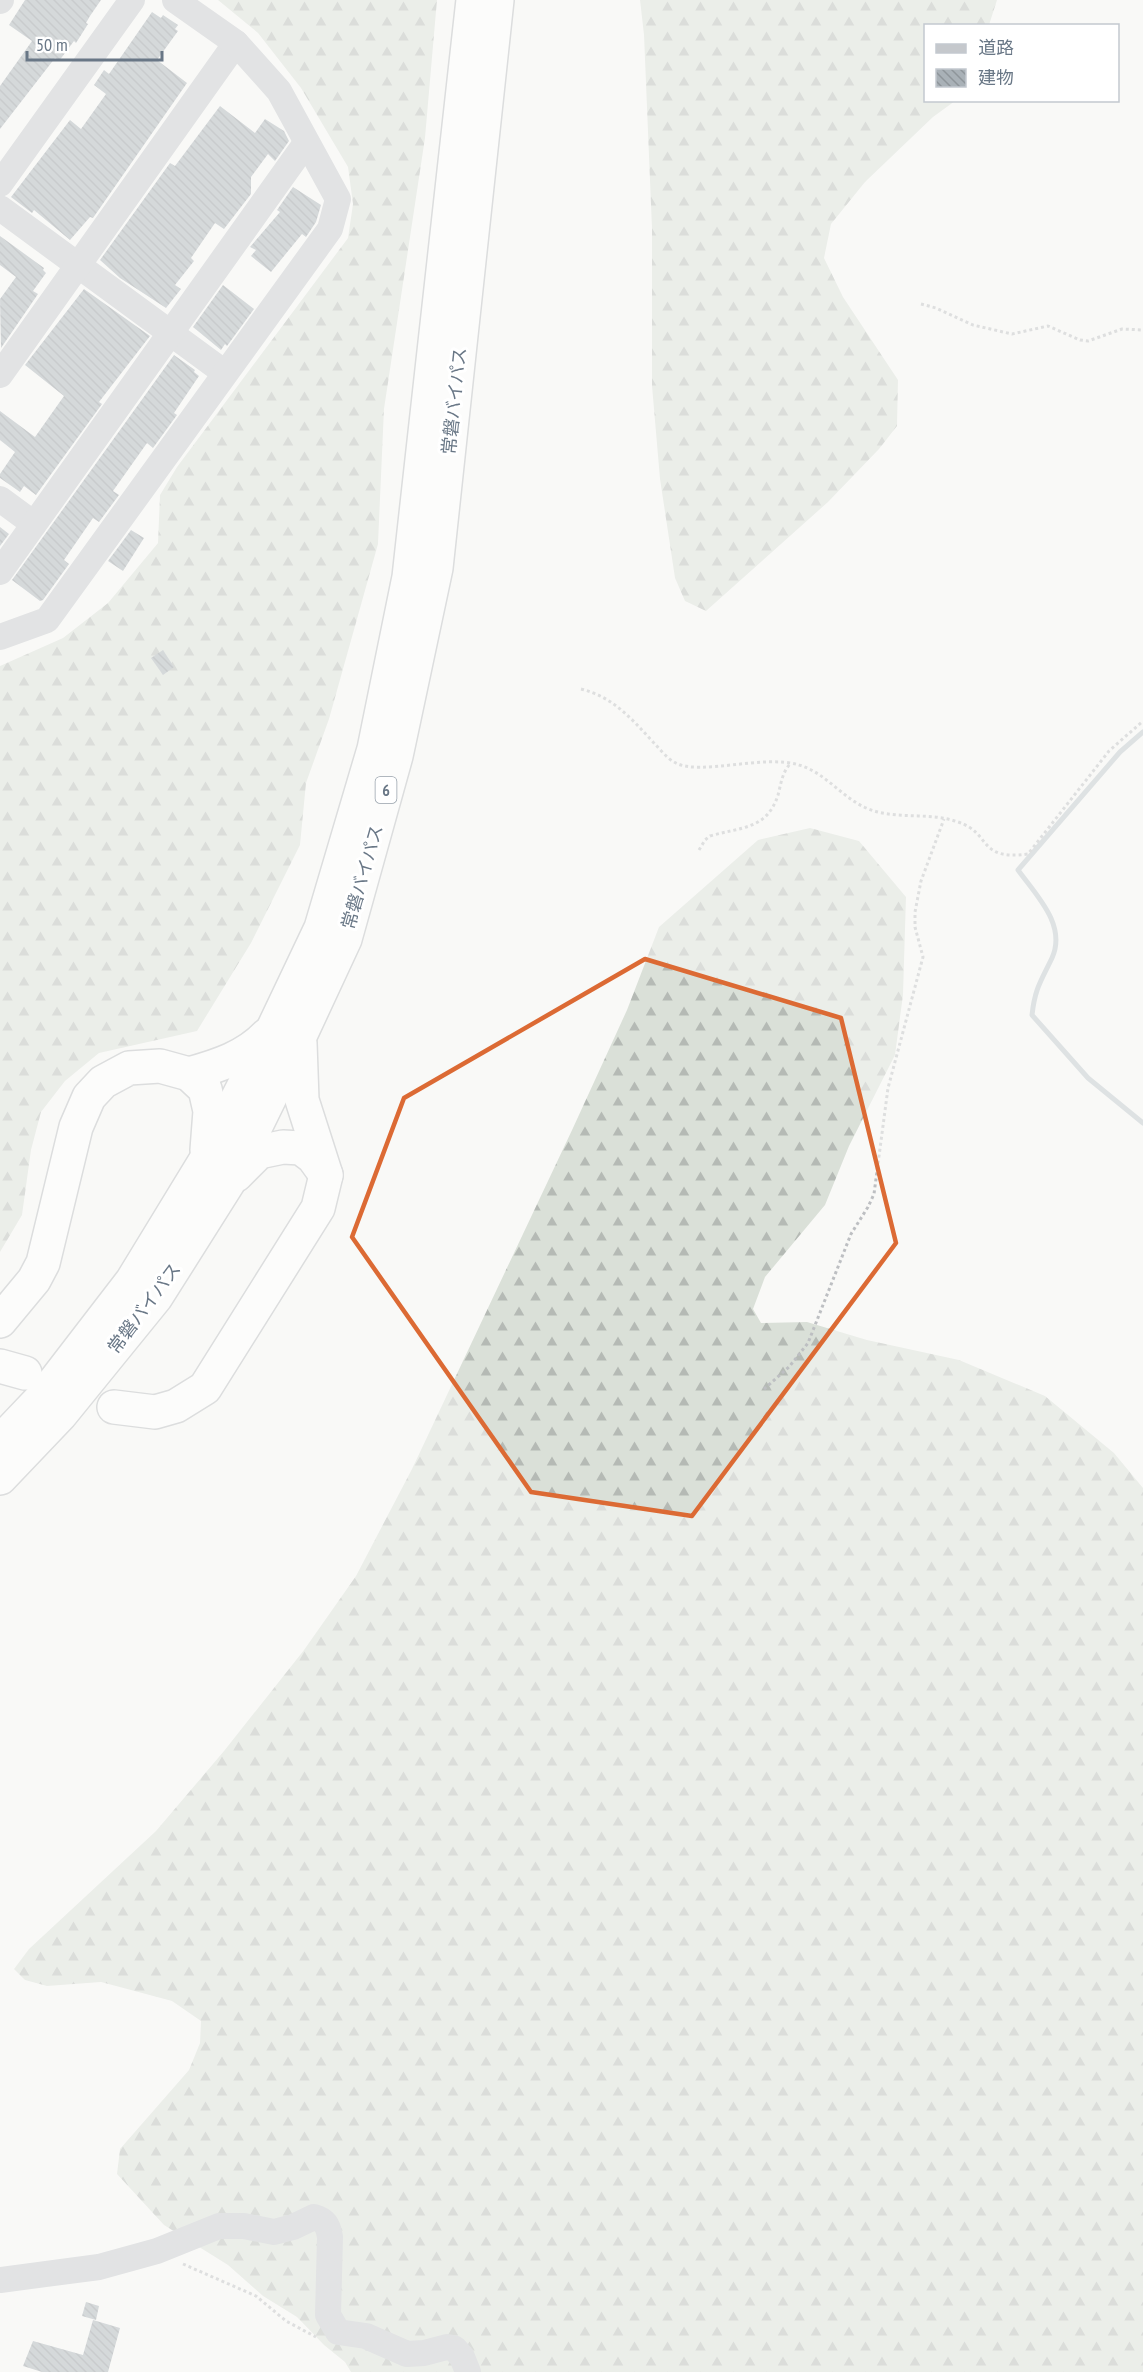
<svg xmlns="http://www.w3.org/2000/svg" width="1143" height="2372" font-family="'PT Sans Narrow','Noto Sans JP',sans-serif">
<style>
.forest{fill:url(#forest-firs)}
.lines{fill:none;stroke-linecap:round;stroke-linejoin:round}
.stream{stroke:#bdc6cb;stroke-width:5}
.building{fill:url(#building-back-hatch)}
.highway-casing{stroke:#b8bbbe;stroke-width:36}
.path{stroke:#bdbfc2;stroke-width:3;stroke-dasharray:3 3;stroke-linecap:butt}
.minor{stroke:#c5c8cc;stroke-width:26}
.highway{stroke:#fff;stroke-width:33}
.marked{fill:none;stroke:#dc6a34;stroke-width:4.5;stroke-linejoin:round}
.labels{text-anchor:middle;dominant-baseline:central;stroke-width:6;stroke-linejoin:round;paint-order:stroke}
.shield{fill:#fff;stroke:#96a0aa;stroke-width:1.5}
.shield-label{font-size:16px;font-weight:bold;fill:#697786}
.street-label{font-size:18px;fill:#697786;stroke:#fff}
</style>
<defs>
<pattern id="forest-firs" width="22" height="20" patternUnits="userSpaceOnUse" patternTransform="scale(1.5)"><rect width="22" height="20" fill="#dae0d8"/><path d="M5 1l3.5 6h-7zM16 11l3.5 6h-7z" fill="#b5bab5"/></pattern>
<pattern id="building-back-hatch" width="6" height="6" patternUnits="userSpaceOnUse" patternTransform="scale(1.5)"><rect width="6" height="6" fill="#a9b1b7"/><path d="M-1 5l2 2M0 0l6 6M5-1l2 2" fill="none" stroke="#8e959a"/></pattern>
</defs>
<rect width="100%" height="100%" fill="#f9f9f7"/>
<!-- forest -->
<g class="forest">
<path d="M218,0h219l-12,138 -41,271 -6,135 -49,175 -23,64 -6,62 -49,98 -54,88 -98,22 -34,28 -24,31 -10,38 -9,65 -22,37v-586l63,-28 45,-35 50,-60 2,-48 17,-28 171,-229 5,-34 -5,-37 -47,-79 -43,-55z"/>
<path d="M640,0h357l-8,25 -63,1v74l29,1 -22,16 -68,65 -34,42 -7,34 19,39 55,83 -1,46 -18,23 -51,53 -122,109 -21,-10 -10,-23 -15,-99 -8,-93v-157l-8,-194z"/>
<path d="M810,828l49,13 47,56 -3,98 -8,60 -46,91 -24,59 -60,72 -12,32 8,14 46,-1 60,18 92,20 86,36 69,57 29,35v884h-792l-6,-10 -21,-17 -27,-28 -34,-21 -35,-31 -64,-40 -47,-51 3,-25 69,-79 11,-27 1,-22 -29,-20 -71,-19 -54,4 -22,-6 -11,-11 15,-20 127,-118 68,-80 80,-101 52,-74 56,-107 161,-341 54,-118 32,-83 99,-87z"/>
</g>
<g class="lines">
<!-- stream -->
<path class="stream" d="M1143,732l-23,20 -102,118c18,25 49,55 34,88 -11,23 -17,30 -20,57l56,63 55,45"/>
</g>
<!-- building -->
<g class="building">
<path d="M25,0h76l-11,16 -4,7 2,1 -12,19 -2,-2 -15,20 -4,-3 -55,71v-43l32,-45 -23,-16z"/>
<path d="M152,12l9,6 2,-3 15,10 -3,4 3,2 -21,29 30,23 -94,135 -3,-1 -20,23 -36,-30 -2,3 -21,-16 59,-77 11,9 25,-35 -12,-9 10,-15 5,4z"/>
<path d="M220,106l35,27 10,-14 19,12 5,10 -14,20 -7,-7 -17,23v17l-27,35 -9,-6 -24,35 3,3 -19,24 6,4 -15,19 -46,-30 -20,-18 70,-97 5,3z"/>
<path d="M293,187l28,18 -5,17 -10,15 -4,-3 -31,38 -20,-16 5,-6 -6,-3 30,-35 -3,-2z"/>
<path d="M0,236l44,32 -1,2 3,3 -13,18 5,3 -37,54 -1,-49 16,-22 -16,-12z"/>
<path d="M223,285l31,24 -27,37 -2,-2 -4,6 -28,-23z"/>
<path d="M84,289l66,47 -51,66 3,2 -66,91 -12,-9 -4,6 -20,-14v-4l15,-22 -15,-12v-29l35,26 29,-41 -39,-31z"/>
<path d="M174,355l21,15 -1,2 5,4 -25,37 3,2 -24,33 -6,-5 -34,48 6,4 -20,27 -6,-4 -29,42 5,4 -26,36 -3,1 -28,-21z"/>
<path d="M0,527l9,7 -9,12z"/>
<path d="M131,530l13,8 -21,33 -15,-10z"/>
<path d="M163,650l11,17 -11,8 -12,-17z"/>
<path d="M86,2302l13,4 -3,14 -14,-4z"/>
<path d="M93,2320l27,8 -12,44h-66l-19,-6 10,-25 50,14z"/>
</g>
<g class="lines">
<!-- highway casing -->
<g class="highway-casing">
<g id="highway">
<path d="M189,1074c29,-8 57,-17 78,-39"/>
<path d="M236,1175l23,-23 24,-5 18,1 12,9 13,18"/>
<path d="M0,1321l34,-41 9,-17 33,-136 13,-30 14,-15 26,-14 31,-2 29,8 16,15 5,22 -3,39"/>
<path d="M0,1366l25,7"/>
<path d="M114,1407l41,5 21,-6 29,-18 113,-180 8,-33 -24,-75 -2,-57"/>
<path d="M0,1442l42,-44 90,-117 75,-123 67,-131 47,-99 53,-179 35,-172 64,-577"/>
<path d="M0,1478l61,-64 95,-117 72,-114 71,-145 46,-99 51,-183 40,-188 61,-568"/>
</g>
</g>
<!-- path -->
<g class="path">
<path d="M921,304l15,4 37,17 39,9 36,-8 32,14 8,1 34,-12 21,1"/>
<path d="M581,689c32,8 50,29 72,53 7,7 14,17 23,21 24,13 88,-9 123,2 25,7 42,31 65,42 28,14 64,4 94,15 34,11 19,39 70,32l81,-103 34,-30"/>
<path d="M699,850l6,-10 5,-4c30,-9 57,-6 68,-41 3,-11 4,-22 12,-31"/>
<path d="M764,1389l25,-22 19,-24 43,-109 17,-27 6,-13 14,-106 35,-131 -8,-30v-15l6,-31 23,-62"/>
<path d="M183,2264l73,32 30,25 30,16"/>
</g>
<!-- minor -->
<g class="minor">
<path d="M0,1l1,-1"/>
<path d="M0,184l132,-184"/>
<path d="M0,208l225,165"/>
<path d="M0,375l236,-332"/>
<path d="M0,499l34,25"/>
<path d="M0,572l306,-429"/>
<path d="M0,637l47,-17 283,-391 8,-30 -59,-108 -43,-48 -61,-43"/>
<path d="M0,2280l99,-13 58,-16 62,-25h25l30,6 19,-5 21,-10c11,3 14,8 16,20l-2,78 10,17 28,4 41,18 17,-1 23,-6 7,1 8,9 6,15"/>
</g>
<!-- highway -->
<use href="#highway" class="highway"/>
</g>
<!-- marked area -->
<path d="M0 0H1143V2372H0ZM645,959l196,59 55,225 -204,273 -161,-24 -179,-255 52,-139z" fill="#f9f9f7" fill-opacity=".55" fill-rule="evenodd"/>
<path class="marked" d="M645,959l196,59 55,225 -204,273 -161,-24 -179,-255 52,-139z"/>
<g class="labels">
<!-- shield labels -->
<rect class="shield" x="375.5" y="777" width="21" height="26" rx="4.5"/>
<g class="shield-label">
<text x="386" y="790">6</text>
</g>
<!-- street labels -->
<g class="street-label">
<text transform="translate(454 401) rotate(-84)">常磐バイパス</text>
<text transform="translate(362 877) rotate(-74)">常磐バイパス</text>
<text transform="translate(144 1308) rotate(-53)">常磐バイパス</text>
</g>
</g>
<!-- legend -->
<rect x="924" y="24" width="195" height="78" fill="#ffffff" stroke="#c3c9cf" stroke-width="1.5"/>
<rect x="936" y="44" width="30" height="9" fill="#c5c8cc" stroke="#c3c9cf" stroke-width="1.5"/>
<text x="978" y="54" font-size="18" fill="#697786">道路</text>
<rect x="936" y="69" width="30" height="18" fill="url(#building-back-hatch)" stroke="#c3c9cf" stroke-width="1.5"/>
<text x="978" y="84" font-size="18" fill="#697786">建物</text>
<!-- scale -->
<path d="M27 51v9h135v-9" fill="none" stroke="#697786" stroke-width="3"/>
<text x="36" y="51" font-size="18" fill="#697786" stroke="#ffffff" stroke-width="4.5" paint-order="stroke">50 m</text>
</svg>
